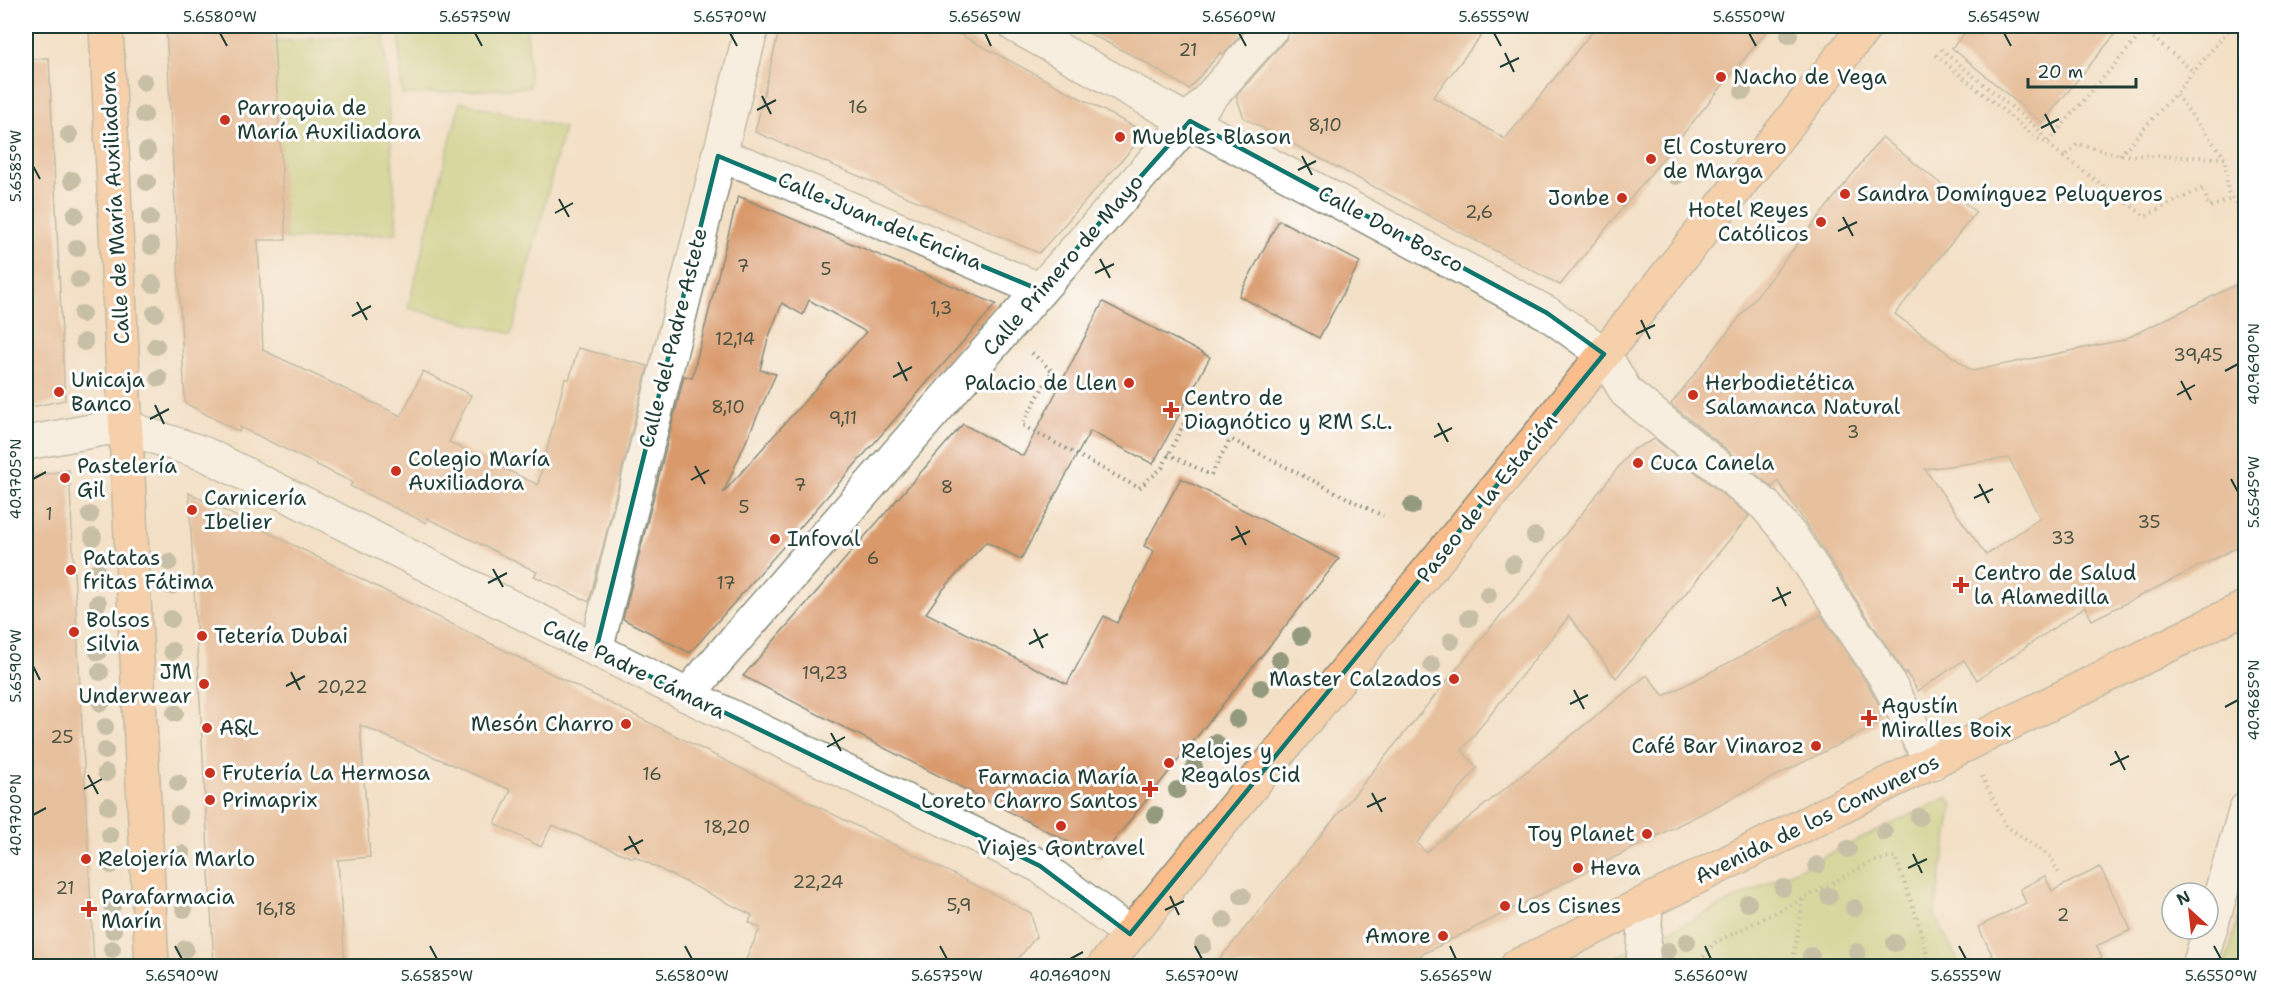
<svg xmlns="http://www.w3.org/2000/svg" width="2271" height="992" font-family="'Shantell Sans',sans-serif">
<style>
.green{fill:#b8cd71;stroke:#6c8552;stroke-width:1.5}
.building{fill:#d9996a;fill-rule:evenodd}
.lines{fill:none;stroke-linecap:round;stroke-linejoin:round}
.minor-casing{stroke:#898e7d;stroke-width:36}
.major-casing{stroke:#898e7d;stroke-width:36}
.path{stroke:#898e7d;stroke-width:4;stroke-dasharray:1.5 4.5;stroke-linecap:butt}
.minor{stroke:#fff;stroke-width:33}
.major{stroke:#f9bc8a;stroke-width:33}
.tree{fill:#939a7e}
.marked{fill:none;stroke:#0f766e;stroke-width:4.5;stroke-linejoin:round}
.ticks{fill:none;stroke:#1f3d34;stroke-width:2}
.poi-dot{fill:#c8321e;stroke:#fff;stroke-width:2}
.labels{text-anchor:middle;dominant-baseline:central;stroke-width:6;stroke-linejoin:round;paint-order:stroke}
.number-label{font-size:18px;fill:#4e5442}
.poi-label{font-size:21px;fill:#1f3d34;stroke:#fff;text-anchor:start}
.street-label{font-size:21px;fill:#1f3d34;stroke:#fff}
.neatline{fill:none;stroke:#1f3d34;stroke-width:2}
.ticks-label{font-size:15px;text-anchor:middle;fill:#1f3d34}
</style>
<rect width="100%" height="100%" fill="#fff"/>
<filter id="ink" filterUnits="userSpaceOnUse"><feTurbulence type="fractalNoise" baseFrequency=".0167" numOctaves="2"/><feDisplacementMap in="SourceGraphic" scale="12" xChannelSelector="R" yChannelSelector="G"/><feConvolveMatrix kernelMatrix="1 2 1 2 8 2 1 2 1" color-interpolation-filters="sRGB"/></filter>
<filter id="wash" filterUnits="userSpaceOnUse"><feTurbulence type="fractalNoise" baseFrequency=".008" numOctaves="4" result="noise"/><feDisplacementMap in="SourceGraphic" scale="24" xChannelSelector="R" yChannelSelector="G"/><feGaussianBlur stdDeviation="1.35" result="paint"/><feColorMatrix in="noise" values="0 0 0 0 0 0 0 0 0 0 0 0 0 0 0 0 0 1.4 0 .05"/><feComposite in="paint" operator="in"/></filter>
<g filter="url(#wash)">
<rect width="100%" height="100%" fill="#f3e0c6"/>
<!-- green -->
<g class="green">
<path d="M491,26h36l3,61 -128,8 -3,-64z"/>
<path d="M384,35l13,198 -111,7 -13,-198z"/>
<path d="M460,102l104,26 -52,206 -104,-26z"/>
<path d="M1948,797l5,8 -19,110 27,51h-363l64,-32z"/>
<path d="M2245,894v72h-20z"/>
</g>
<g id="blocks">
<!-- building -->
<g class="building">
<path d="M166,26h107l13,214h-28l5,110 138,66 22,-45 48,24 -22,47 89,43 27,-107 4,2 9,-32 70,18 -59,236 -55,-26 3,-4 -110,-54 -1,5 -76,-37 2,-4 -112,-55 -1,5 -54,-29z"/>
<path d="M780,26h164l202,107 -107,120 -284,-121z"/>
<path d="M1075,26h173l-25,29 -2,-3 -32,37 -46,-28z"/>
<path d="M1291,26h198l-56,71 72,42 92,-113h174l-211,259 -316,-167 -8,-22 51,-58z"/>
<path d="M1971,26h151l-80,97 -90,-75z"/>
<path d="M49,58l16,342 -39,8v-349z"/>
<path d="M1882,137l94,75 -81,102 77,57 151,-31 123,-60v263l-154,77 -7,-13 -108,73 -13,-20 -46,31 -12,-19 -1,2 -127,-193 -6,6 -101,-83zM2009,458l31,60 -54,37 -61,-86z"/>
<path d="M738,196l258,108 -306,349 -67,-34 61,-243 8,2zM809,300l57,32 -143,161 53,-119 -16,-4 8,-31 14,-36 21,12z"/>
<path d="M1279,220l81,42 -41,76 -80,-42z"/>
<path d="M1103,302l107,55 -57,107 -63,-33 -69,128 -35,-17 -46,51 -14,20 141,71 37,-68 13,7 37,-72 -10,-5 37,-68 158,81 -239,299 -357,-182 220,-252 60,32z"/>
<path d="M1655,439l94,77 -133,162 -47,-62 -107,134 15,18 -60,75 9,9 221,-177 17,21 157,-81 47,70 15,27 -8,14 -476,240h-185l313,-383 105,-133z"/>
<path d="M69,470l25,496h-61l-2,-45h-5v-443z"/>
<path d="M189,493l842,420 5,24 -24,29h-269l17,-38 -11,-6 3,-7 -118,-59 -1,2 -81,-33 -11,22 -46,-23 16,-34 -151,-65 10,132 -32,3 7,106h-131z"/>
<path d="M2100,867l31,63 -35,16 6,11 -21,9h-83l-20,-39 48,-24 -6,-14 25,-13 7,15z"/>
</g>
</g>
</g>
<g filter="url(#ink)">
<use href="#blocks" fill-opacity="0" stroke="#898e7d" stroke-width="1.5"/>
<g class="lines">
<!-- minor casing -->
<g class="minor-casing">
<g id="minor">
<path d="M1016,26l144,80 387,207 57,41 22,38 139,113 26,31 93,139 48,88"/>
<path d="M718,156l30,9 292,125"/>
<path d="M26,443l77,-14 22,-2 80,27 482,241 353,171 90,68"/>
<path d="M596,650l156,-624"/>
<path d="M687,695l353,-405 233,-264"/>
<path d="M1643,966l3,-63"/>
<path d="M2199,966l47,-157"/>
</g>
</g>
<!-- major casing -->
<g class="major-casing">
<g id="major">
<path d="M106,26l46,940"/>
<path d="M1104,966l437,-533 325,-407"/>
<path d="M1517,966l729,-359"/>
</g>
</g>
<!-- path -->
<g class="path">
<path d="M2144,30l50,42"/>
<path d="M1941,49l97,80 9,14 101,-117"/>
<path d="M1936,55l99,82 12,6 17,14 14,-13 42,11 105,3 3,34 18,31"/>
<path d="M2120,155l55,-61"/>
<path d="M2064,157l81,59 58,-28 6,19 23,-8"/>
<path d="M2225,158l-50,-64 57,-68"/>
<path d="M1032,353l20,18 -30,54 117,63 23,-20 25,-51 196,99"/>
<path d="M1168,454l43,21 20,-37"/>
<path d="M1982,776l24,50 45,31 9,19"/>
<path d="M1696,966l18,-23 89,-44 68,-37 24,-5 21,58 14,51"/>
<path d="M1792,966l11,-67"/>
</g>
<!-- minor -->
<use href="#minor" class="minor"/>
<!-- major -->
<use href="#major" class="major"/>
</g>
<!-- trees -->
<g class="tree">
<circle cx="1789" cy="35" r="9"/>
<circle cx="144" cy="82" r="9"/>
<circle cx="1743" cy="91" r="9"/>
<circle cx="144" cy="115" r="9"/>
<circle cx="69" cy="135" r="9"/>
<circle cx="147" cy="151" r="9"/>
<circle cx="1676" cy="176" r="9"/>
<circle cx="72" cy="180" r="9"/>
<circle cx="147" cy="182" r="9"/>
<circle cx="75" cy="215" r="9"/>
<circle cx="150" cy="218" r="9"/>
<circle cx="151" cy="246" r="9"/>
<circle cx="77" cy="248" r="9"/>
<circle cx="79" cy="280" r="9"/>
<circle cx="153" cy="284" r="9"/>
<circle cx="155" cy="313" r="9"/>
<circle cx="82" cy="314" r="9"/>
<circle cx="84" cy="342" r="9"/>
<circle cx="156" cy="346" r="9"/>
<circle cx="159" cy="378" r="9"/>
<circle cx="93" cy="492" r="9"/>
<circle cx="1412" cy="506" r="9"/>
<circle cx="90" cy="515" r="9"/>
<circle cx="1535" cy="536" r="9"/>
<circle cx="93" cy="537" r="9"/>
<circle cx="169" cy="562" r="9"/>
<circle cx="1513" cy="564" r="9"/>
<circle cx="97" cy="571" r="9"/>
<circle cx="171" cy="586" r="9"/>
<circle cx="1488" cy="595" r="9"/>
<circle cx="98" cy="603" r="9"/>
<circle cx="1469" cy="618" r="9"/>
<circle cx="171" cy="619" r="9"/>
<circle cx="1301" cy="636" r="9"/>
<circle cx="1451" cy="641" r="9"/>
<circle cx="172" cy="651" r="9"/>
<circle cx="98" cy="652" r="9"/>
<circle cx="1280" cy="660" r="9"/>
<circle cx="1432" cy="665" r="9"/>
<circle cx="100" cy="672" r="9"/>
<circle cx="1261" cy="688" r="9"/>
<circle cx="101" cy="703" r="9"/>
<circle cx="175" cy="713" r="9"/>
<circle cx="1237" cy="719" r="9"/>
<circle cx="105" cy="727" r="9"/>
<circle cx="1216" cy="743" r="9"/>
<circle cx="105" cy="751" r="9"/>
<circle cx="1194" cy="767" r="9"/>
<circle cx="106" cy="773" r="9"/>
<circle cx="178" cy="783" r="9"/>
<circle cx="1177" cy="790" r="9"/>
<circle cx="108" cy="806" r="9"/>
<circle cx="179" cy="815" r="9"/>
<circle cx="1155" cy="815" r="9"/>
<circle cx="1919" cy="817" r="9"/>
<circle cx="1884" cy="832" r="9"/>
<circle cx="110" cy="835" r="9"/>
<circle cx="1848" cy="849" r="9"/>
<circle cx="182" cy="854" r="9"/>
<circle cx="111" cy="865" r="9"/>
<circle cx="1817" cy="865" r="9"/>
<circle cx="1783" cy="888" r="9"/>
<circle cx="1242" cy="896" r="9"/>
<circle cx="1829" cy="896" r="9"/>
<circle cx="1748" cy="903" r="9"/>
<circle cx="112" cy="906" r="9"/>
<circle cx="1854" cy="908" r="9"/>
<circle cx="184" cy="909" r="9"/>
<circle cx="1224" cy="920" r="9"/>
<circle cx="113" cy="930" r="9"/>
<circle cx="1687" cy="942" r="9"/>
<circle cx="1895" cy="943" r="9"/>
<circle cx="1203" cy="945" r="9"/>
<circle cx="112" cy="949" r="9"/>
<circle cx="185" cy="949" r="9"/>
<circle cx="1668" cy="951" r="9"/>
<circle cx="1857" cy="952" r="9"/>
<circle cx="1811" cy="956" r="9"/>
</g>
</g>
<!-- marked area -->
<path d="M0 0H2271V992H0ZM1190,121l357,192 57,41 -474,580 -90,-68 -444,-216 122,-494 322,134z" fill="#f3e0c6" fill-opacity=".55" fill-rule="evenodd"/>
<path class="marked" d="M1190,121l357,192 57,41 -474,580 -90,-68 -444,-216 122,-494 322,134z"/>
<!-- ticks -->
<path class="ticks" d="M220,33l7,13M475,33l7,13M730,33l7,13M985,33l6,13M1239,33l7,13M1494,33l7,13M1749,33l7,13M2004,33l7,13M1505,53l9,19M1500,67l19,-9M762,96l9,18M757,110l19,-10M2045,114l10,19M2041,128l18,-9M1302,156l10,19M33,166l7,13M1298,170l18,-9M559,199l10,18M555,213l18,-10M1843,217l10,19M1838,231l19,-9M1100,259l10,19M1095,273l19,-9M357,302l10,18M352,316l19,-10M1641,320l9,19M1636,334l19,-9M898,362l9,19M2225,371l13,-7M893,377l19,-10M2181,381l10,19M2177,395l18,-10M155,405l9,19M150,419l19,-10M1438,423l10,19M1434,437l18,-9M695,466l10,18M33,479l13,-7M2231,479l7,13M691,480l18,-10M1979,484l10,19M1974,498l19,-9M1236,526l10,19M1231,540l19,-9M493,569l10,18M488,583l19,-10M1777,587l9,19M1772,601l19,-9M1034,629l9,19M1029,644l19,-10M33,666l7,14M291,672l9,18M286,686l19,-10M1574,690l10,19M1570,704l18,-9M2225,707l13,-7M831,733l10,18M827,747l18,-10M2115,751l10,19M2110,765l19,-9M88,775l10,19M84,789l18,-10M1372,793l10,19M1367,807l19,-9M33,815l13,-7M629,836l10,18M624,850l19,-10M1913,854l9,19M1908,868l19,-9M1170,896l9,19M1165,910l19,-9M175,946l7,13M430,946l7,13M685,946l7,13M940,946l7,13M1195,946l7,13M1450,946l6,13M1705,946l6,13M1959,946l7,13M2214,946l7,13M1070,959l13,-7"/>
<!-- markers -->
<g class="poi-dot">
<circle cx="1721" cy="77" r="6"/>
<circle cx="225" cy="120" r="6"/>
<circle cx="1120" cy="137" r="6"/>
<circle cx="1651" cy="159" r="6"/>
<circle cx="1845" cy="194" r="6"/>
<circle cx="1622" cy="198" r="6"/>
<circle cx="1821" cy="222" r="6"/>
<circle cx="1129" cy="383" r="6"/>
<circle cx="59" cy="392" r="6"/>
<circle cx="1693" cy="395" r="6"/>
<path d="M1168 401h6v6h6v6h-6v6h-6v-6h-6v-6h6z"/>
<circle cx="1638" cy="463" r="6"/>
<circle cx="396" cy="471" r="6"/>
<circle cx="65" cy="478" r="6"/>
<circle cx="192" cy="510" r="6"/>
<circle cx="775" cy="539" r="6"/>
<circle cx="71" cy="570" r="6"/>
<path d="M1958 576h6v6h6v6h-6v6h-6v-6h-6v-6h6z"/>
<circle cx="74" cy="632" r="6"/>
<circle cx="202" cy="636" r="6"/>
<circle cx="1454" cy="679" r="6"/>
<circle cx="204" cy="684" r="6"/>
<path d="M1866 709h6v6h6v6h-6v6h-6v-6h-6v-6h6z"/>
<circle cx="626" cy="724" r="6"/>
<circle cx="207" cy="728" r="6"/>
<circle cx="1816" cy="746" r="6"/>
<circle cx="1169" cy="763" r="6"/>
<circle cx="210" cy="773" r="6"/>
<path d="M1147 780h6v6h6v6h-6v6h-6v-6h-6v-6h6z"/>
<circle cx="210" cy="800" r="6"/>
<circle cx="1061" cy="826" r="6"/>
<circle cx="1647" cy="834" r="6"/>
<circle cx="86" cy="859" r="6"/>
<circle cx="1578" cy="868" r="6"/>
<circle cx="1505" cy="906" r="6"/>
<path d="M86 900h6v6h6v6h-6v6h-6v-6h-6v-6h6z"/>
<circle cx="1443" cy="936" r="6"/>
</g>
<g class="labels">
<!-- number labels -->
<g class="number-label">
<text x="1188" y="50">21</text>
<text x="858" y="107">16</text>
<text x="1325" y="125">8,10</text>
<text x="1479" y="212">2,6</text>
<text x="743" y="266">7</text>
<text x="826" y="269">5</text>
<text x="941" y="308">1,3</text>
<text x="735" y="339">12,14</text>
<text x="2198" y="355">39,45</text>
<text x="728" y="407">8,10</text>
<text x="843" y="418">9,11</text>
<text x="1853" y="432">3</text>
<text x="800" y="485">7</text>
<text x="947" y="487">8</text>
<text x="744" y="507">5</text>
<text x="49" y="514">1</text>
<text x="2149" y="522">35</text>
<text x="2063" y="538">33</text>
<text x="873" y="558">6</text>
<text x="726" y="583">17</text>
<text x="825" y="673">19,23</text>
<text x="342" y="687">20,22</text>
<text x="62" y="737">25</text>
<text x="652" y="774">16</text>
<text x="727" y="827">18,20</text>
<text x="818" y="882">22,24</text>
<text x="65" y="888">21</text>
<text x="959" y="905">5,9</text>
<text x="276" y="909">16,18</text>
<text x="2063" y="915">2</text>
</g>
<!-- poi labels -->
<g class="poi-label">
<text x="1733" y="77">Nacho de Vega</text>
<text x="237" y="108">Parroquia de<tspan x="237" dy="24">María Auxiliadora</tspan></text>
<text x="1132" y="137">Muebles Blason</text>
<text x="1663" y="147">El Costurero<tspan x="1663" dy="24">de Marga</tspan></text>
<text x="1857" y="194">Sandra Domínguez Peluqueros</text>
<text x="1610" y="198" text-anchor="end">Jonbe</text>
<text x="1809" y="210" text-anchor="end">Hotel Reyes<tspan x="1809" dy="24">Católicos</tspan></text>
<text x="71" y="380">Unicaja<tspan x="71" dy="24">Banco</tspan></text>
<text x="1117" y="383" text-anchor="end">Palacio de Llen</text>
<text x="1705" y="383">Herbodietética<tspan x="1705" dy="24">Salamanca Natural</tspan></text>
<text x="1184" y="398">Centro de<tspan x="1184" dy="24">Diagnótico y RM S.L.</tspan></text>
<text x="408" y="459">Colegio María<tspan x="408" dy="24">Auxiliadora</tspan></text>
<text x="1650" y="463">Cuca Canela</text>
<text x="77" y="466">Pastelería<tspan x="77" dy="24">Gil</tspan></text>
<text x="204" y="498">Carnicería<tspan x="204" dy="24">Ibelier</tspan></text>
<text x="787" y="539">Infoval</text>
<text x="83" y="558">Patatas<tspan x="83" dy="24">fritas Fátima</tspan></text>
<text x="1974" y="573">Centro de Salud<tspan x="1974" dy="24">la Alamedilla</tspan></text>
<text x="86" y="620">Bolsos<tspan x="86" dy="24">Silvia</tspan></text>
<text x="214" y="636">Tetería Dubai</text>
<text x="192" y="672" text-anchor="end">JM<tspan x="192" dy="24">Underwear</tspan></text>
<text x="1442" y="679" text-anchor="end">Master Calzados</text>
<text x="1881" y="706">Agustín<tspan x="1881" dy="24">Miralles Boix</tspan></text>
<text x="614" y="724" text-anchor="end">Mesón Charro</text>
<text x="219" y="728">A&amp;L</text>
<text x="1804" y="746" text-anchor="end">Café Bar Vinaroz</text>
<text x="1181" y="751">Relojes y<tspan x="1181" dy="24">Regalos Cid</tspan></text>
<text x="222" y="773">Frutería La Hermosa</text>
<text x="1138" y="777" text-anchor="end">Farmacia María<tspan x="1138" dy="24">Loreto Charro Santos</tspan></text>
<text x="222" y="800">Primaprix</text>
<text x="1635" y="834" text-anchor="end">Toy Planet</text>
<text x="1061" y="848" text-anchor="middle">Viajes Gontravel</text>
<text x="98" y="859">Relojería Marlo</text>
<text x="1590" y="868">Heva</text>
<text x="101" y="897">Parafarmacia<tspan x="101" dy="24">Marín</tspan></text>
<text x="1517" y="906">Los Cisnes</text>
<text x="1431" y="936" text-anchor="end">Amore</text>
</g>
<!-- street labels -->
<g class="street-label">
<text transform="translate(115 208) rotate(-93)">Calle de María Auxiliadora</text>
<text transform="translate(880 221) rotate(23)">Calle Juan del Encina</text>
<text transform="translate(1391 229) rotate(28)">Calle Don Bosco</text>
<text transform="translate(1063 265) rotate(-49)">Calle Primero de Mayo</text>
<text transform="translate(673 338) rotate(-76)">Calle del Padre Astete</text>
<text transform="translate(1487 498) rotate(-51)">Paseo de la Estación</text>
<text transform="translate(634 669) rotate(26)">Calle Padre Cámara</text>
<text transform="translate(1817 819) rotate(-26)">Avenida de los Comuneros</text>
</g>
</g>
<!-- margin -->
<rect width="2271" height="992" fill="none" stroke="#fff" stroke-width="66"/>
<!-- north arrow -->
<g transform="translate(2190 911) rotate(333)"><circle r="28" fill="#ffffff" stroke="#a5b1ae" stroke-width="1.5"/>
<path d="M0-4.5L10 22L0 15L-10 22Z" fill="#c8321e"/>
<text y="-9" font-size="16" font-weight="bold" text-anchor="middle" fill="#1f3d34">N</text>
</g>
<!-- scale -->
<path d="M2028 78v9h108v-9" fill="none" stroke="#1f3d34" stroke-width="3"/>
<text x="2037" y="78" font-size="18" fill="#1f3d34" stroke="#ffffff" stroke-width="4.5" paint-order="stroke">20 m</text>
<rect x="33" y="33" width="2205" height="926" class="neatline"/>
<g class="ticks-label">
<text x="220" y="22">5.6580°W</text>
<text x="475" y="22">5.6575°W</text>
<text x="730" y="22">5.6570°W</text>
<text x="985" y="22">5.6565°W</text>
<text x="1239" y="22">5.6560°W</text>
<text x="1494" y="22">5.6555°W</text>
<text x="1749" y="22">5.6550°W</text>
<text x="2004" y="22">5.6545°W</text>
<text transform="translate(16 166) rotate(-90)" y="5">5.6585°W</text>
<text transform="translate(2254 364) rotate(-90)" y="5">40.9690°N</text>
<text transform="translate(16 479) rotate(-90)" y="5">40.9705°N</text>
<text transform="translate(2254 492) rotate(-90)" y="5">5.6545°W</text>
<text transform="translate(16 666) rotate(-90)" y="5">5.6590°W</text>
<text transform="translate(2254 700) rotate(-90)" y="5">40.9685°N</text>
<text transform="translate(16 815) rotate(-90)" y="5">40.9700°N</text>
<text x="182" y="981">5.6590°W</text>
<text x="437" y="981">5.6585°W</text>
<text x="692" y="981">5.6580°W</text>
<text x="947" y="981">5.6575°W</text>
<text x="1070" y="981">40.9690°N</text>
<text x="1202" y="981">5.6570°W</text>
<text x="1456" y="981">5.6565°W</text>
<text x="1711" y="981">5.6560°W</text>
<text x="1966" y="981">5.6555°W</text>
<text x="2221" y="981">5.6550°W</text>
</g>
</svg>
